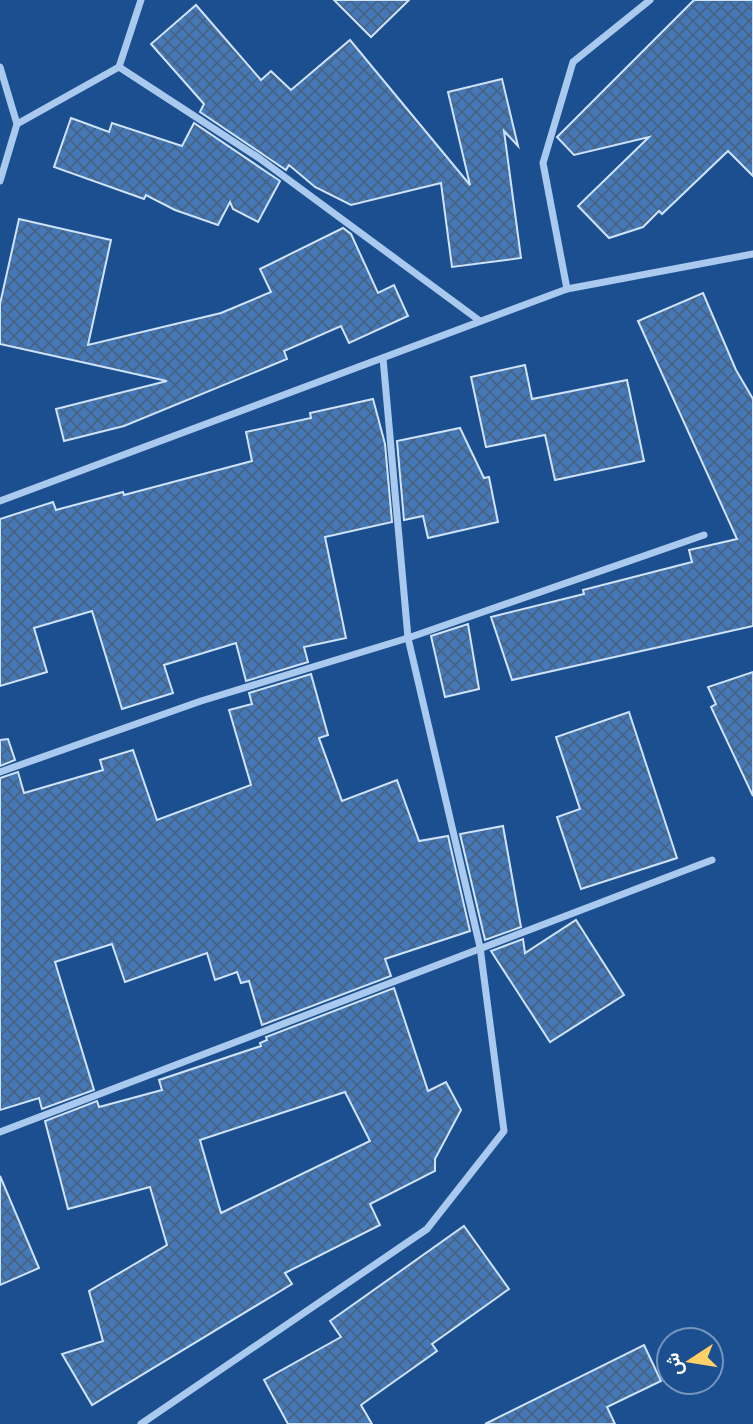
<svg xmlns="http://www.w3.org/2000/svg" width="753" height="1424" font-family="Poppins,Vazirmatn,sans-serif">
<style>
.building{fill:url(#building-cross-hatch);stroke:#cfe3fa;stroke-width:2;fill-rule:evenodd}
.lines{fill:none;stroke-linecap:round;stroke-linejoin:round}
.street{stroke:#a9c9ee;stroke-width:7}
</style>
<defs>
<pattern id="building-cross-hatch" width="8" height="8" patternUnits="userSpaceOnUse" patternTransform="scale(1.75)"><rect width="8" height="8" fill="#4478b7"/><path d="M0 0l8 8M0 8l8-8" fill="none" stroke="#486282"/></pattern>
</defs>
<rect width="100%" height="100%" fill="#1b4f8f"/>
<!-- building -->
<g class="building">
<path d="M334,0h75l-38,37z"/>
<path d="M694,0h59v176l-25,-25 -66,63 -3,-3 -16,16 -34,11 -31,-32 71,-69 -75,18 -17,-18z"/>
<path d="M196,5l65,75 10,-9 20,19 59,-50 120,145 -22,-93 54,-13 16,67 -14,-15 17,127 -69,9 -11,-84 -90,22 -36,-18 -26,-22 -3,5 -86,-58 4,-8 -53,-60z"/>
<path d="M71,118l38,14 3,-9 70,23 12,-23 86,58 -22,41 -25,-13 -3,-7 -12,23 -43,-15 -29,-15 -2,4 -90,-32z"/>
<path d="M19,219l92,21 -23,105 133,-32 50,-21 -11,-23 83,-41 8,6 27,59 16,-8 14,31 -59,27 -8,-17 -57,25 3,8 -163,67 -60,15 -8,-32 111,-28 -167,-37v-40z"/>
<path d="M703,293l33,77 17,29v227l-241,54 -21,-63 93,-23 -1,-4 109,-28 -3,-12 48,-11 -99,-218z"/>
<path d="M525,365l7,34 95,-19 17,81 -89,19 -10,-45 -59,12 -15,-70z"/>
<path d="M373,399l12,45 7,78 -67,15 21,101 -42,9 4,15 -62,19 -10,-38 -72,22 9,28 -51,16 -30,-98 -58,17 13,44 -47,14v-167l53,-17 3,8 67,-18 1,3 128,-34 -6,-29 65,-14 -1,-5z"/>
<path d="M460,428l24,50 5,-1 9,45 -70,16 -5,-22 -19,4 -7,-79z"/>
<path d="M468,624l11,65 -34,8 -14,-61z"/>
<path d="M753,672v124l-42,-89 5,-3 -8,-17z"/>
<path d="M311,674l17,61 -9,3 23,63 55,-21 22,61 29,-5 22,95 -85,28 6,17 -129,49 -13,-44 -8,2 -4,-11 -22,8 -8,-27 -82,29 -13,-38 -57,18 39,128 -52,19 -3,-11 -39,12v-332l18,-6 6,21 79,-23 -3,-10 33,-10 24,70 94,-35 -22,-75 23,-6 -3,-11z"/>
<path d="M629,712l48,146 -96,31 -24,-72 23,-8 -24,-72z"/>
<path d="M8,739l7,21 -15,6v-26z"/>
<path d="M503,826l18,101 -36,13 -25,-106z"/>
<path d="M576,920l48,75 -74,47 -59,-91 32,-12 2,14z"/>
<path d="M394,988l34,103 18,-9 15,28 -26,49v12l-65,33 10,21 -95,48 7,11 -200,121 -30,-51 41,-13 -14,-50 78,-46 -17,-58 -82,22 -23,-88 52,-20 2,6 63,-17 -3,-10 102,-34 -1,-3 7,-3 -1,-3zM345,1092l25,49 -149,72 -21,-73z"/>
<path d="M0,1176l39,92 -39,17z"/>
<path d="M464,1226l45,63 -77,55 5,7 -76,54 11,19h-84l-24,-44 77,-43 -11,-16z"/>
<path d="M644,1345l17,36 -54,26 8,17h-130z"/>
</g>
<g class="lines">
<!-- street -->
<g class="street">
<path d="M0,67l17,57"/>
<path d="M119,67l140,91 221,163"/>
<path d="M0,181l17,-57 102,-57 22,-67"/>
<path d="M567,289l-24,-126 30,-101 77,-62"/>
<path d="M0,501l567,-212 186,-35"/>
<path d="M0,772l201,-71 207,-63 296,-103"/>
<path d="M0,1132l712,-272"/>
<path d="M141,1424l286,-195 77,-98 -24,-184 -72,-309 -25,-280"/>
</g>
</g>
<!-- north arrow -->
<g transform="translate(690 1361) rotate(258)"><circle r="33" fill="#1b4f8f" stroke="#7695bc" stroke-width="2"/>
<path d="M0-5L12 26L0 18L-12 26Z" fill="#ffd166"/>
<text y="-10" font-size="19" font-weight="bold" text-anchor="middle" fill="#ffffff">ش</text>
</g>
</svg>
